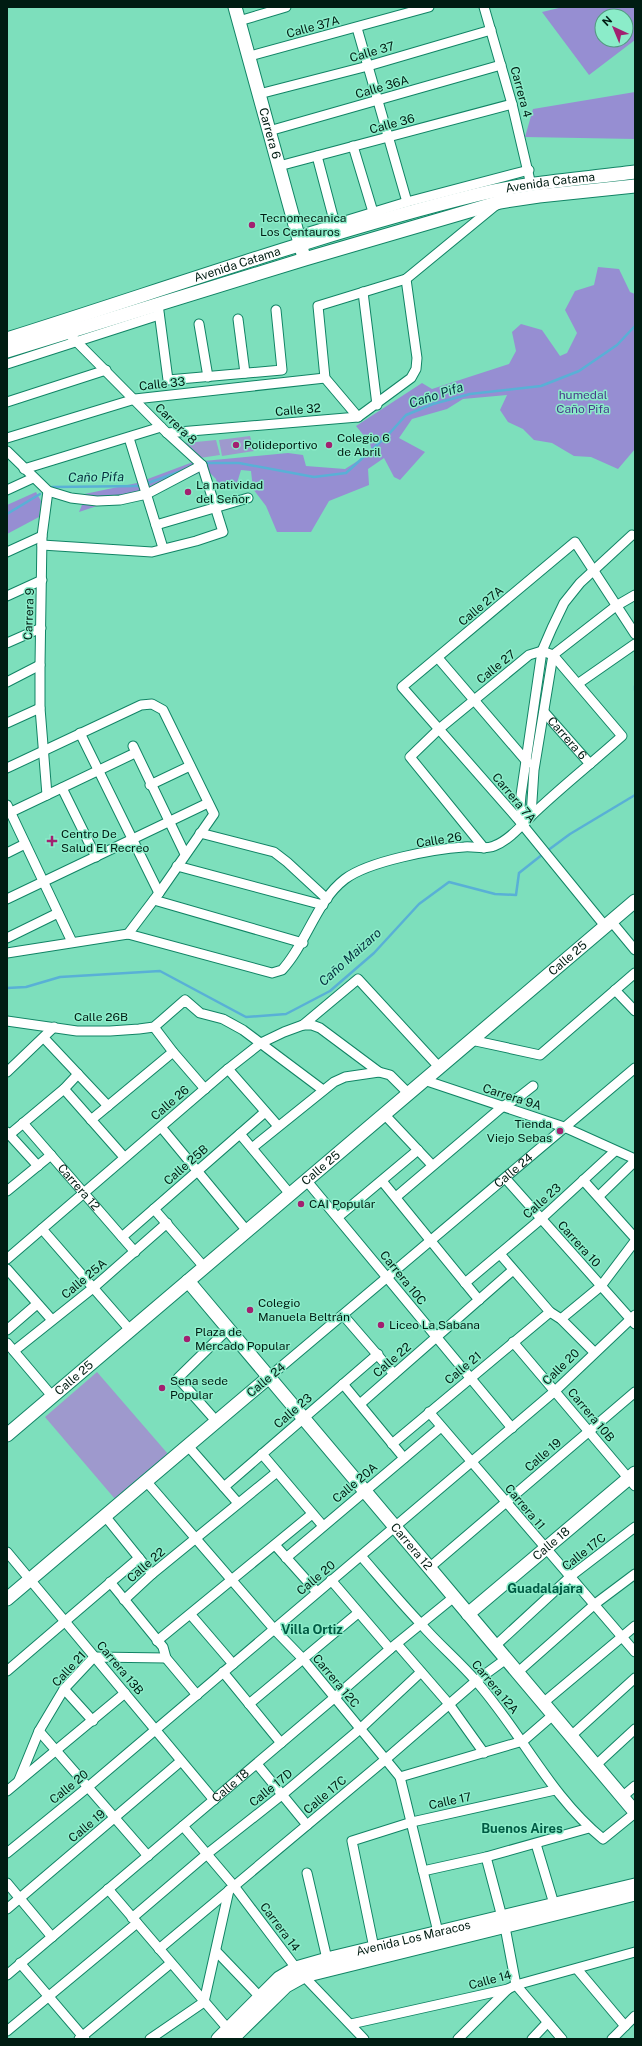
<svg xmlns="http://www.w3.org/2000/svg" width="642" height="2046" font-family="'Public Sans',sans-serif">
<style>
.green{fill:#9e99cd}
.forest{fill:#968ed2;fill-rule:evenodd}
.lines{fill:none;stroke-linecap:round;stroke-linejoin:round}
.stream{stroke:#59b0d6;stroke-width:2.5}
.street-casing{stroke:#118465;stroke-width:11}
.secondary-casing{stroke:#118465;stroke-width:15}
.street{stroke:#fff;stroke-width:9}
.secondary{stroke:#fff;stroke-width:13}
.poi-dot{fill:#a22070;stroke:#8becc9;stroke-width:1.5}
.labels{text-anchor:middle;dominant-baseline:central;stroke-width:3;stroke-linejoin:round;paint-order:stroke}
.street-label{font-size:12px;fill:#001c12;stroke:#8becc9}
.poi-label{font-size:12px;fill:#001c12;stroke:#8becc9;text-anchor:start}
.park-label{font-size:12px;fill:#4a3a8b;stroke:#8becc9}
.water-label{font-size:13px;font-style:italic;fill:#063040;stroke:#8becc9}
.neighbourhood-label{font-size:13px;font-weight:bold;fill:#005b44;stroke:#8becc9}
</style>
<rect width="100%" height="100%" fill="#7ddfbc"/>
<!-- green -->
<g class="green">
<path d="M250,436l4,15 -32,5 -3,-16z"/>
<path d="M216,440l4,15 -27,4 -17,-15z"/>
<path d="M97,1372l71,82 -53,45 -70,-82z"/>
</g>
<!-- forest -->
<g class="forest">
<path d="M563,7h72v33l-46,35 -47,-63zM602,16h24v24h-24z"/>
<path d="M635,92v47l-110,-2 8,-28z"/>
<path d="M598,267l21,2 11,23 5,2v155l-17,20 -27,-12 -17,-1 -22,-13 -18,-3 -11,-11 -15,-7 -8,-12 7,-15 -44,4 -16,10 -35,10 -13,19 26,14 -25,28 -6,-3 -10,-19 -16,11 1,16 -40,16 -18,31h-34l-11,-26 -13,-17 -2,-18 -10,-1 -4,13 -19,4 -2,-8 -7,-7h-7l-74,30 -25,2 -24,8 5,-12 -9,-4 62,-13 56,-21 95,-9 15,2 3,11 39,3 27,-17 -2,-9 -14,-17 66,-43 10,6 77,-25 7,-13 -4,-19 9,-8 21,6 18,26 7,-3 10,-20 -12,-23 10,-19 19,-6z"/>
<path d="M36,492l5,9 -2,16 -32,17v-29z"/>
</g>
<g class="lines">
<!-- stream -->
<g class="stream">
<path d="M204,463h35l75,14 32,-4 42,-38 18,-20 27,-11 37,-10 71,-8 38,-15 38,-26 18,-19"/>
<path d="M148,483l36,-13"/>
<path d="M52,487l89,-1"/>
<path d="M7,514l33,-20"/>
<path d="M635,686v4"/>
<path d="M547,851l23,-17 65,-39"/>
<path d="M7,988l19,-1 34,-10 100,-6 86,46 40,-3 44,-23 44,-38 45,-49 30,-22 46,12 21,1 3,-22 24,-19"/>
</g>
<!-- street casing -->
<g class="street-casing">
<g id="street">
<path d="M484,7l28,97 19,81"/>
<path d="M239,21l47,-14"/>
<path d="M357,28l50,174"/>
<path d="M250,56l179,-49"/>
<path d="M259,94l109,-28 123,-36"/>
<path d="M269,131l232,-66"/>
<path d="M353,146l20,66"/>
<path d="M317,156l18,68"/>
<path d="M279,166l233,-62"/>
<path d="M299,235l108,-33 122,-32"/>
<path d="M363,292l14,113"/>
<path d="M158,304l10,76 114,-10 -6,-60"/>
<path d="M238,319l7,54"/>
<path d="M199,324l9,53"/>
<path d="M7,364l152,-49"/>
<path d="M7,402l99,-32"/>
<path d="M358,417l-33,-39 -7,-72 88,-27 90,-74"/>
<path d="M167,433l191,-16 53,-39 5,-9 1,-11 -11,-79"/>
<path d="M7,438l128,-39 190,-21"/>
<path d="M129,438l34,110"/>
<path d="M7,451l41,40 23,7 26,3 23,-1 27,-6 55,-29"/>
<path d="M24,469l137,-42"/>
<path d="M7,490l26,-12"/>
<path d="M156,525l92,-27"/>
<path d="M42,545l110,7 44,-11 27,-9 -21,-67 -35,-32 -99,-100"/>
<path d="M7,552l35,-16"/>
<path d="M7,596l35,-16"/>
<path d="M7,643l34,-15"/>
<path d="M438,658l90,105"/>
<path d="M7,682l33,-17"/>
<path d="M579,683l56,-39"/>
<path id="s1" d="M544,712l46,52"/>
<path d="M7,723l33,-15"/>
<path d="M80,733l79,160"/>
<path d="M133,746l52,108"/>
<path d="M7,768l134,-63 11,-1 11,6 51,104 -55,79 -31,41"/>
<path d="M150,785l40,-19"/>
<path d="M62,788l34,69"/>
<path d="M47,795l-7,-87v-43l2,-129 6,-45"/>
<path d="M7,805l65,137"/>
<path d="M7,814l128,-61"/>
<path d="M531,816l3,-46 19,-115 63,-49 19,-11"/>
<path d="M526,822l-6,-15 1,-12 21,-144 10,-23 12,-25 16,-20 52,-48"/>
<path d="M200,833l74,19 13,10 40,37"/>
<path d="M484,848l-74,-91 29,-28 90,-74 13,-4"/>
<path d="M7,853l18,-9"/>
<path d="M177,866l146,39"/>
<path d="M7,899l201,-96"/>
<path d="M154,900l149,43"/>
<path d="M611,921l24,29"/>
<path d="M605,926l-88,-108 -115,-131 173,-145 60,92"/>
<path d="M7,938l51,-25"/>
<path d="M7,953l121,-19 144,39 10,-3c25,-27 34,-69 63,-91 24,-18 89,-30 119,-32 10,-1 21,3 30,-1 14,-5 27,-20 37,-30 29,-28 61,-53 91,-80l-69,-81 -11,-4"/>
<path d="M615,990l20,21"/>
<path d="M7,1021l70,10h33l29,-2 15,-2 31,-27 15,13 23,6 20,11 80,60"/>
<path d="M303,1025h9l8,3 59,44 11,3 18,18"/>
<path d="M154,1027l19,25 32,37"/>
<path d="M44,1038l64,68"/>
<path d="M471,1040l69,15 95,-82"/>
<path d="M228,1069l50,57"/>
<path d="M7,1072l47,-45"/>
<path d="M424,1080l140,47 71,32"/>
<path d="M64,1089l60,68"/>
<path d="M384,1114l48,51"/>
<path d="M91,1120l82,-68"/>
<path id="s2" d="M23,1123l112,129"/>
<path d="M161,1127l86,104"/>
<path d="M7,1132l31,34"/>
<path d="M240,1134l50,60"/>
<path d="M9,1135l55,-46 14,-15"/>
<path d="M252,1148l82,-66 11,-5 34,-5"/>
<path d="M506,1179l129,145"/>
<path d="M306,1180l206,248"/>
<path d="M583,1180l52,58"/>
<path d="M382,1181l97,119"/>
<path d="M7,1191l44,-36"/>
<path d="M599,1196l36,-35"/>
<path d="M396,1197l106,-90 17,-10 14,-11"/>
<path d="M154,1209l50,58"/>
<path d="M338,1217l80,-67"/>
<path d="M42,1229l88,101"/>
<path d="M122,1237l143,-125"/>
<path d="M500,1254l50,58 11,7 33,33"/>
<path d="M7,1259l221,-190 33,-26 23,-11 19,-7 55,-46 81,88"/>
<path d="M7,1269l45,51"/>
<path d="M465,1283l76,-64 74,-68"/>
<path d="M343,1315l51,59"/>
<path d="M561,1319l40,-33 34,-45"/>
<path d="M7,1330l30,-26"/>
<path d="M513,1342l122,144"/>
<path d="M7,1343l45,53"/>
<path d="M14,1351l79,-63 74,-65"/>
<path id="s3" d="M269,1377l366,-309"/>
<path d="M343,1384l61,74"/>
<path d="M360,1404l153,-134"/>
<path d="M429,1412l206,240"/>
<path d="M217,1422l-39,-44 50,-49"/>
<path d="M392,1444l158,-132"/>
<path d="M188,1446l50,57"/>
<path d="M262,1454l61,72"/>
<path d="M146,1481l128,148 29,30 97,118 38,155"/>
<path d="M224,1487l154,-133"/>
<path d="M105,1516l47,58"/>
<path d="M275,1545l42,47"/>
<path d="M7,1552l207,248"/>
<path d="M361,1556c20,23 39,46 60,68 17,20 38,37 55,57 45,51 74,115 127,158l32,-26"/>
<path d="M286,1558l155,-131"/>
<path d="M429,1568l206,-176"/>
<path d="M331,1580l59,69"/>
<path d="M110,1582l53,65 3,11 31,37"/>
<path d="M124,1600l28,-26 125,-102"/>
<path d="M191,1615l42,49"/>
<path d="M157,1641l155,-127"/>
<path d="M397,1644l52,60 35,49"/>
<path d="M495,1646l76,-70 64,-49"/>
<path d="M7,1671l132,-113"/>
<path d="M223,1672l58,71"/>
<path d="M518,1672l77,-68 40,-30"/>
<path d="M64,1689l29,32"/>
<path d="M543,1703l92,-77"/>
<path d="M249,1704l109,-91"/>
<path d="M39,1731l109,125"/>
<path d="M571,1736l64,-58"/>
<path d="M257,1764l50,61"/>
<path d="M596,1765l39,-36"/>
<path d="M400,1777l123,-36 30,-26"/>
<path d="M19,1780l20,-49 25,-42 30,-32 72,1"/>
<path d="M7,1791l118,-98"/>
<path d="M622,1797l13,-11"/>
<path d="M183,1826l51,60 62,82 68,71"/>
<path d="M536,1844l18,60"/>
<path d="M7,1853l81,-66 467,-396 80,-76"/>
<path d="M486,1857l16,60"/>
<path d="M423,1871l63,-14 103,-29"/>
<path d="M307,1873l20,86"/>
<path d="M7,1883l45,54"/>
<path d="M108,1889l120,140"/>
<path d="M7,1909l174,-148"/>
<path d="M132,1918l75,-64 76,-60 77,-65 61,-57"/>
<path d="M505,1927l11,58 46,54"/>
<path d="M374,1948l-22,-107 60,-19 143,-32"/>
<path d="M159,1949l227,-190 90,-78 30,-22"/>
<path d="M216,1951l44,46"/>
<path d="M20,1963l65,76"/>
<path d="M577,1969l48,57"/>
<path id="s4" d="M7,1975l327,-277 56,-49 64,-52"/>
<path d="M351,2024l157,-35 8,-4 119,-33"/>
<path d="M7,2031l130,-108"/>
<path d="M79,2039l92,-76"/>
<path d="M150,2039l54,-37 25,-112"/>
<path d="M458,2039l50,-50"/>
<path d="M532,2039l15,-16"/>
<path d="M612,2039l23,-23"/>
</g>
</g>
<!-- secondary casing -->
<g class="secondary-casing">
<g id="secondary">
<path id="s5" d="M235,7l68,247"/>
<path id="s6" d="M7,339c156,-49 311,-105 469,-144 52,-13 106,-16 159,-23"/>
<path d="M7,351l298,-92 195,-57 39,-6 96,-10"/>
<path id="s7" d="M188,1281l447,531"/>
<path id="s8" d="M7,1435l628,-534"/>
<path d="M7,1599l262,-222"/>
<path id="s9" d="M468,1614l167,-141"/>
<path id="s10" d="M218,2039l61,-61 17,-10 35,-10 304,-73"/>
<path d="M232,2039l54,-53 18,-10 331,-82"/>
</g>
</g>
<!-- street -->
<use href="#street" class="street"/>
<!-- secondary -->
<use href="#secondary" class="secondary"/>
</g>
<!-- markers -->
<g class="poi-dot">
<circle cx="252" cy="225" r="4"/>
<circle cx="236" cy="445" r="4"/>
<circle cx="329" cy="445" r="4"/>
<circle cx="188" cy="492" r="4"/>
<path d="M50 835h4v4h4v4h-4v4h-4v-4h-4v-4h4z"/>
<circle cx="560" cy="1131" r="4"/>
<circle cx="301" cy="1204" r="4"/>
<circle cx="250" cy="1310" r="4"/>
<circle cx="381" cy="1325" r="4"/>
<circle cx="187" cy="1339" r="4"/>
<circle cx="162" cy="1388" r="4"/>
</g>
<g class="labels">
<!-- street labels -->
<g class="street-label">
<text transform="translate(313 27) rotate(-15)">Calle 37A</text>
<text transform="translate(372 52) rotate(-16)">Calle 37</text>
<text transform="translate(382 87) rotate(-16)">Calle 36A</text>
<text transform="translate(521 92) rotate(75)">Carrera 4</text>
<text transform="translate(392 124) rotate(-15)">Calle 36</text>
<text stroke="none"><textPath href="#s5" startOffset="131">Carrera 6</textPath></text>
<text stroke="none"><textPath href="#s6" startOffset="566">Avenida Catama</textPath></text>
<text stroke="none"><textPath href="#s6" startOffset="242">Avenida Catama</textPath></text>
<text transform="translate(162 384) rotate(-6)">Calle 33</text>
<text transform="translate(298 410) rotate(-5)">Calle 32</text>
<text transform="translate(176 424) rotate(44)">Carrera 8</text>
<text transform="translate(481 606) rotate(-40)">Calle 27A</text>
<text transform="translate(29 614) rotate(-88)">Carrera 9</text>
<text transform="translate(496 667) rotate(-39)">Calle 27</text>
<text stroke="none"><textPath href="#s1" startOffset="35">Carrera 6</textPath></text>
<text transform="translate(514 798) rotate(50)">Carrera 7A</text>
<text transform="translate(439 840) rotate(-9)">Calle 26</text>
<text stroke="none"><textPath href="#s8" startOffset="736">Calle 25</textPath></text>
<text x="101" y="1017">Calle 26B</text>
<text transform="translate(512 1097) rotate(18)">Carrera 9A</text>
<text transform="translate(170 1103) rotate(-41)">Calle 26</text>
<text transform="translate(186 1165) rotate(-41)">Calle 25B</text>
<text stroke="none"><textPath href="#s8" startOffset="412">Calle 25</textPath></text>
<text stroke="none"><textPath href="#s3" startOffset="320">Calle 24</textPath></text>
<text stroke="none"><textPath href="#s2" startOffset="85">Carrera 12</textPath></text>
<text transform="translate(542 1201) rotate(-42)">Calle 23</text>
<text transform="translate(579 1244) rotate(48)">Carrera 10</text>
<text transform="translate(403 1278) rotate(51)">Carrera 10C</text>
<text transform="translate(84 1279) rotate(-40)">Calle 25A</text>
<text transform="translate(392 1360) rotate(-41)">Calle 22</text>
<text transform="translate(561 1367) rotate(-44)">Calle 20</text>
<text transform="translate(463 1368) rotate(-40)">Calle 21</text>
<text stroke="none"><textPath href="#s8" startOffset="88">Calle 25</textPath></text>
<text transform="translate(266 1380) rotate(-40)">Calle 24</text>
<text transform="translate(293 1411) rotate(-41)">Calle 23</text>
<text transform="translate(591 1415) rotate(50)">Carrera 10B</text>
<text transform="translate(543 1455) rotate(-41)">Calle 19</text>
<text transform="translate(355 1483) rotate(-40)">Calle 20A</text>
<text transform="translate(525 1507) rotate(50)">Carrera 11</text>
<text stroke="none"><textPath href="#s9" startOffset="109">Calle 18</textPath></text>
<text stroke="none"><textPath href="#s7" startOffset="347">Carrera 12</textPath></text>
<text transform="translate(584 1552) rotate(-38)">Calle 17C</text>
<text transform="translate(146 1565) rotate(-41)">Calle 22</text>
<text transform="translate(316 1578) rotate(-40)">Calle 20</text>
<text transform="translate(120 1668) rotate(50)">Carrera 13B</text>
<text transform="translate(69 1669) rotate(-47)">Calle 21</text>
<text transform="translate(336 1681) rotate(50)">Carrera 12C</text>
<text transform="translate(495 1687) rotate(50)">Carrera 12A</text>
<text stroke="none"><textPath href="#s4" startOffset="293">Calle 18</textPath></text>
<text transform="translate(69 1787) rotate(-39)">Calle 20</text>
<text transform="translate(271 1788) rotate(-39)">Calle 17D</text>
<text transform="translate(325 1795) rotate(-40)">Calle 17C</text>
<text transform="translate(450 1801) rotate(-12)">Calle 17</text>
<text transform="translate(87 1826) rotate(-40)">Calle 19</text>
<text transform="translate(280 1927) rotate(53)">Carrera 14</text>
<text stroke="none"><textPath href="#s10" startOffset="227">Avenida Los Maracos</textPath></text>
<text transform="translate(490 1980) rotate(-15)">Calle 14</text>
</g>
<!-- poi labels -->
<g class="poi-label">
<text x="260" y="218">Tecnomecanica<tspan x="260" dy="14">Los Centauros</tspan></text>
<text x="337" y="438">Colegio 6<tspan x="337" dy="14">de Abril</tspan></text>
<text x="244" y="445">Polideportivo</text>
<text x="196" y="485">La natividad<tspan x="196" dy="14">del Señor</tspan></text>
<text x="61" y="834">Centro De<tspan x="61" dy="14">Salud El Recreo</tspan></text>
<text x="552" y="1124" text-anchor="end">Tienda<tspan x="552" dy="14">Viejo Sebas</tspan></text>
<text x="309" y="1204">CAI Popular</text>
<text x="258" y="1303">Colegio<tspan x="258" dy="14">Manuela Beltrán</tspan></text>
<text x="389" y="1325">Liceo La Sabana</text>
<text x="195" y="1332">Plaza de<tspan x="195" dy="14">Mercado Popular</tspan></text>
<text x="170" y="1381">Sena sede<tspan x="170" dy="14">Popular</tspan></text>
</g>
<!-- park labels -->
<g class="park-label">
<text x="583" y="395">humedal<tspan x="583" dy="14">Caño Pifa</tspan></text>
</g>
<!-- water labels -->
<g class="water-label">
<text transform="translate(436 395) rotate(-18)">Caño Pifa</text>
<text transform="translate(96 477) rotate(-1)">Caño Pifa</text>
<text transform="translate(350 957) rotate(-42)">Caño Maizaro</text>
</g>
<!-- neighbourhood labels -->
<g class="neighbourhood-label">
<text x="545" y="1588">Guadalajara</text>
<text x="312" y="1629">Villa Ortiz</text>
<text x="522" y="1828">Buenos Aires</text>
</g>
</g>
<!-- border -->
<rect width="642" height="2046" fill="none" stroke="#001c12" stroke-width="16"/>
<!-- north arrow -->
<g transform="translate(614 28) rotate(316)"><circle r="19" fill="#8becc9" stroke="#539980"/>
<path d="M0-3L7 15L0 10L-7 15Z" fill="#a22070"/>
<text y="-6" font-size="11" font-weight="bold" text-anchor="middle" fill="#001c12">N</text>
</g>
</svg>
